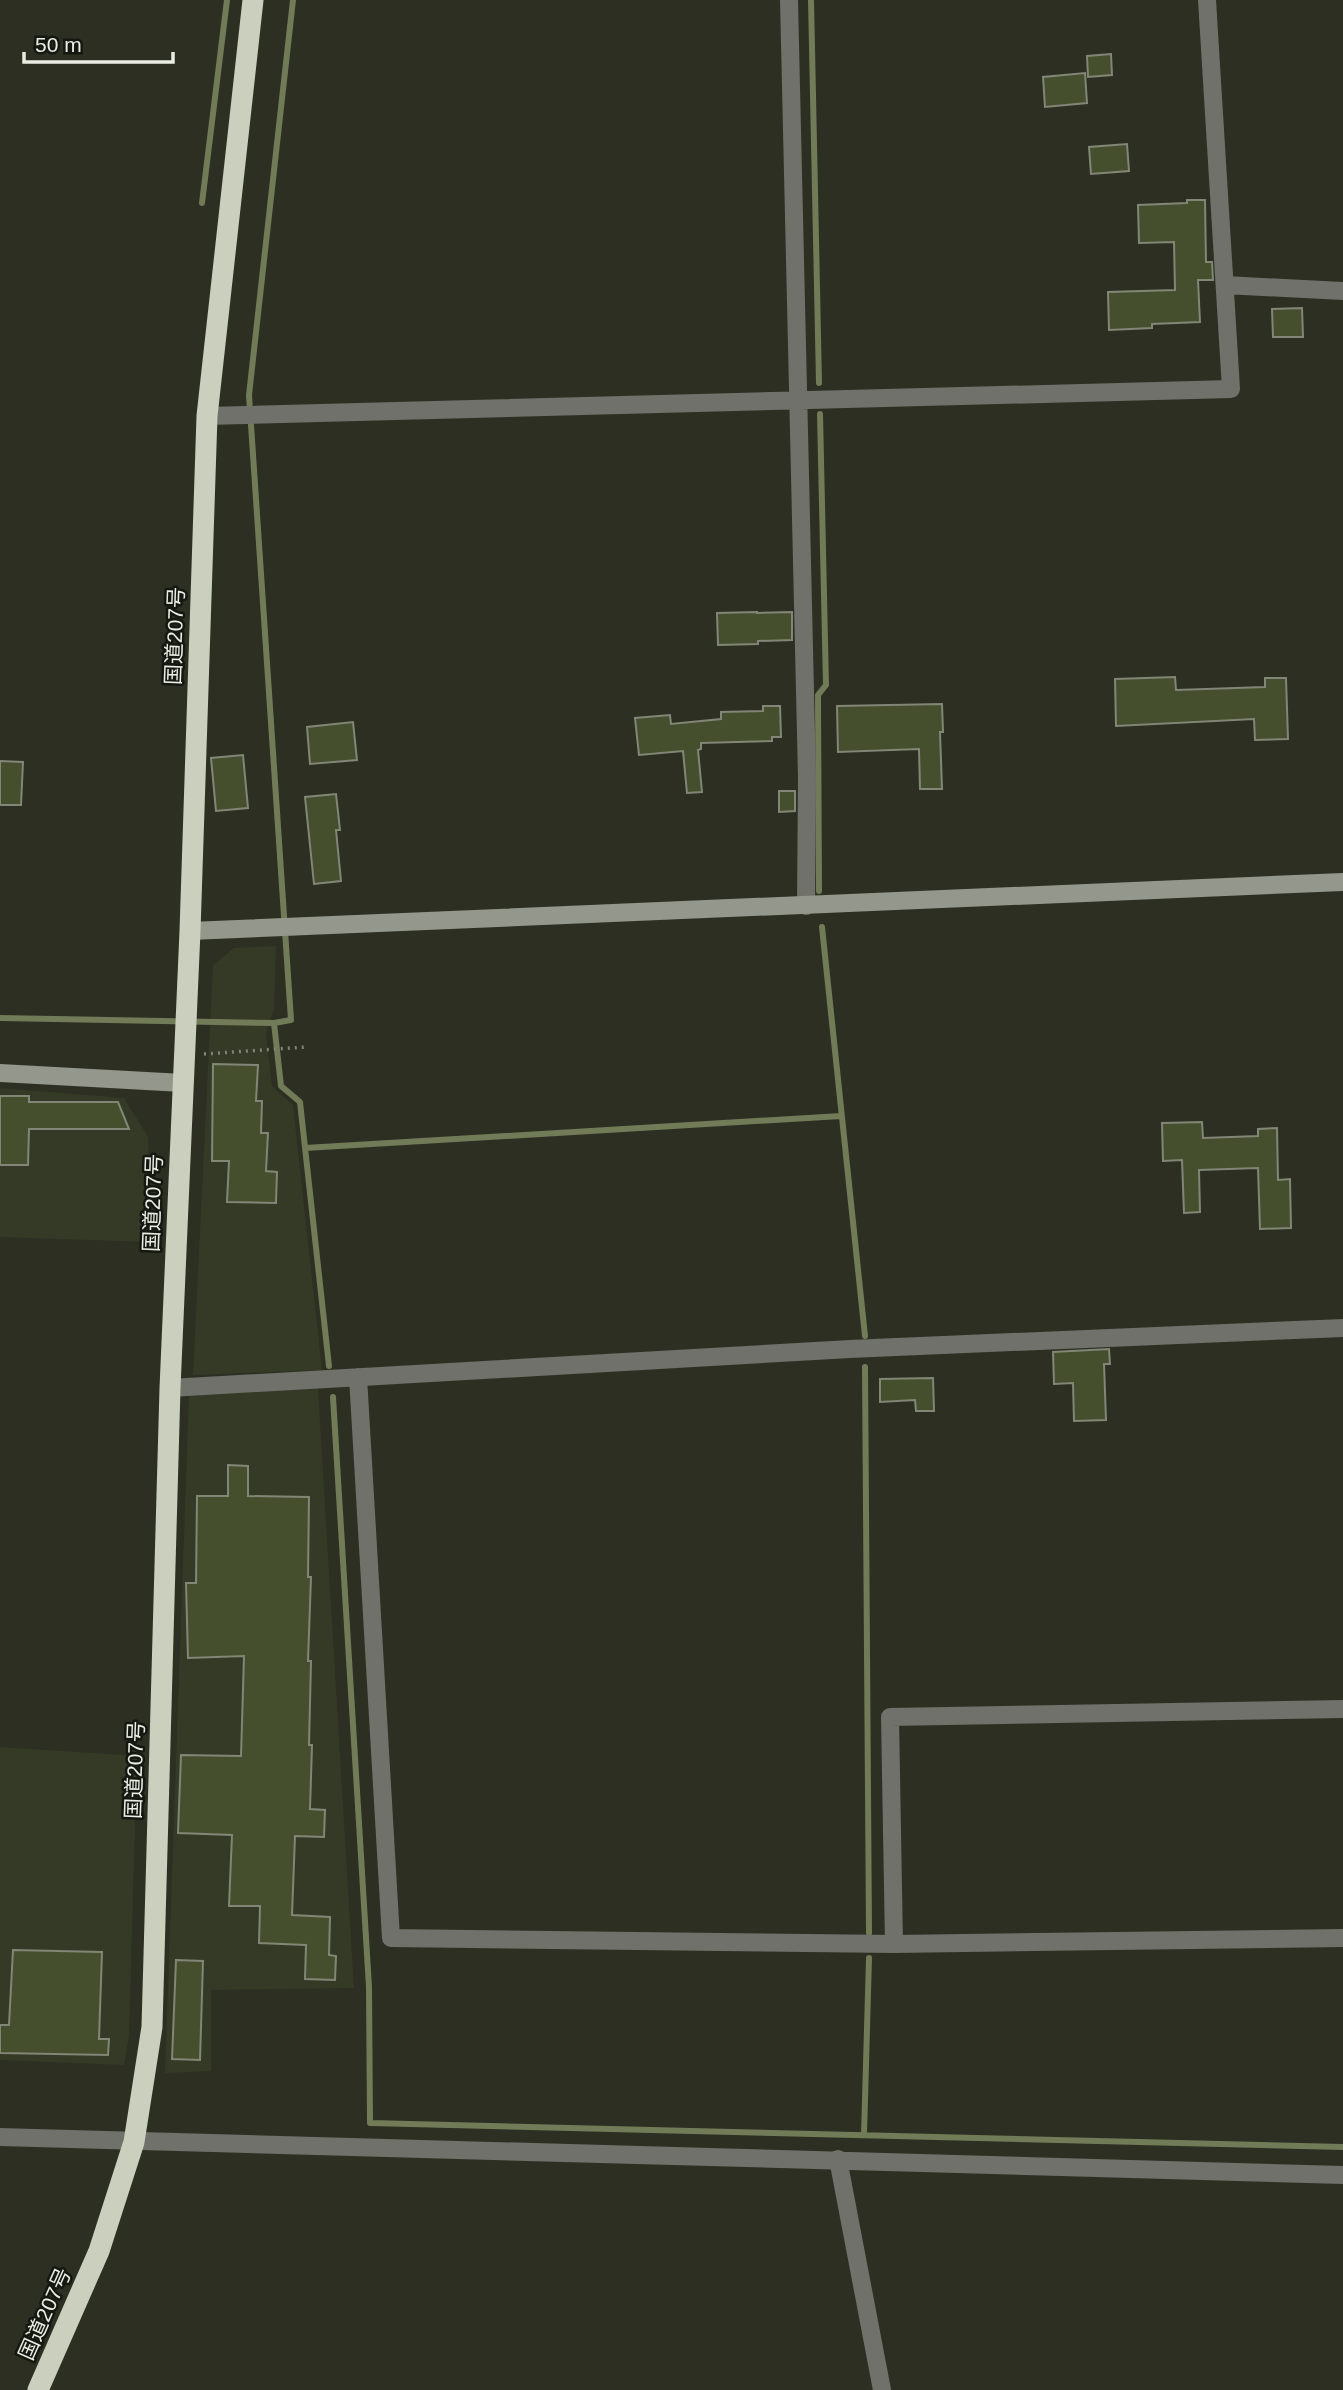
<svg xmlns="http://www.w3.org/2000/svg" width="1343" height="2390" viewBox="0 0 1343 2390" font-family="Arial,'Noto Sans JP',sans-serif">
  <rect width="100%" height="100%" fill="#2c2f22"/>
  <path fill="#343a26" d="M276,946L274,1009L266,1034L272,1086L293,1105L322,1370L193,1375L213,965L234,948Z
    M0,1088L124,1098L148,1137L151,1242L0,1237Z
    M318,1389L354,1988L211,1990V2071L165,2073L189,1394Z
    M0,1747L137,1756L129,2036L124,2065L0,2060Z"/>
  <g fill="none" stroke-linecap="round" stroke-linejoin="round">
    <path stroke="#717b57" stroke-width="6" d="M811,0L819,383
      M202,203L227,0
      M819,891L818,695L826,685L820,414
      M822,927L865,1336
      M0,1018L274,1023L291,1020L249,395L293,0
      M274,1023L281,1086L300,1102L329,1366
      M305,1148L841,1116
      M865,1367L869,1933
      M333,1397L369,1987L370,2123L1343,2147
      M864,2135L869,1958"/>
  </g>
  <path fill="#464f2d" stroke="#818676" stroke-width="2" d="M1111,54L1112,75L1088,77L1087,56Z
    M1085,73L1087,103L1045,107L1043,77Z
    M1127,144L1129,171L1091,174L1089,147Z
    M1187,200H1205L1206,262H1212L1213,280H1198L1200,322L1152,324V328L1109,330L1108,292L1175,290L1174,242L1139,243L1138,205L1187,203Z
    M1302,308L1303,337H1273L1272,309Z
    M757,612V613L792,612V640L758,641V644L718,645L717,613Z
    M1175,677L1176,690L1265,687V678H1286L1288,739L1255,740L1254,719L1116,726L1115,679Z
    M942,704L943,732H940L942,789H920L919,749L838,752L837,706Z
    M763,706H780L781,737H772V741L701,743V749L698,750L702,792L687,793L683,751L639,755L635,718L670,715L671,724L721,719V712L763,711Z
    M353,722L357,760L310,764L307,727Z
    M243,755L248,808L216,811L211,758Z
    M0,761L23,762L21,805H0Z
    M779,791H795V811L779,812Z
    M336,794L340,830H336L341,881L314,884L305,797Z
    M213,1064L258,1065L256,1101H262L261,1133H268L266,1171L277,1172L276,1203L227,1202L229,1161H212Z
    M0,1096H29V1102H118L129,1129H29L28,1165H0Z
    M1202,1122L1203,1138L1258,1136V1129L1277,1128L1278,1180L1290,1179L1291,1228L1260,1229L1258,1168L1199,1170L1200,1212L1184,1213L1182,1160L1163,1161L1162,1123Z
    M1109,1349L1110,1364H1104L1106,1420L1074,1421L1073,1383L1054,1384L1053,1352Z
    M933,1378L934,1411H916L915,1400L880,1402V1379Z
    M228,1465L248,1466V1496L309,1497L308,1577H311L308,1661H311L309,1745H312L310,1809L325,1810L324,1837L295,1836L292,1915L330,1917L329,1955L336,1956L335,1980L305,1979L306,1945L259,1943L260,1906H229L232,1835L178,1833L181,1755L241,1756L244,1656L188,1658L186,1583H196L197,1496H228Z
    M13,1950L102,1952L99,2039H109L108,2055L0,2053V2025H9Z
    M176,1960L203,1961L200,2060L172,2059Z"/>
  <g fill="none" stroke-linecap="round" stroke-linejoin="round">
    <path stroke="#808378" stroke-width="3.5" stroke-dasharray="2 5" stroke-linecap="butt" d="M204,1054L306,1047"/>
    <path stroke="#6f716a" stroke-width="18" d="M789,0L807,778L806,906
      M1225,285L1343,291
      M207,416L1231,389L1207,0
      M358,1377L391,1938L894,1944L1343,1938
      M170,1388L850,1349L1343,1328
      M894,1944L890,1717L1343,1709
      M0,2137L1343,2175
      M838,2159L882,2390"/>
    <path stroke="#94978c" stroke-width="18" d="M190,931L1343,882
      M0,1073L183,1083"/>
    <path stroke="#cacfbe" stroke-width="21" d="M38,2390L99,2251L134,2142L152,2027L170,1388L190,931L207,416L253,0"/>
  </g>
  <g text-anchor="middle" stroke-width="5" stroke-linejoin="round" paint-order="stroke">
    <g font-size="21" fill="#eaede4" stroke="#151711">
      <text transform="translate(175 636) rotate(-88)" y="7">国道207号</text>
      <text transform="translate(153 1203) rotate(-88)" y="7">国道207号</text>
      <text transform="translate(135 1770) rotate(-88)" y="7">国道207号</text>
      <text transform="translate(45 2314) rotate(-66)" y="7">国道207号</text>
    </g>
  </g>
  <path d="M24 52v10h149v-10" fill="none" stroke="#eaede4" stroke-width="3.5"/>
  <text x="35" y="52" font-size="21" fill="#eaede4" stroke="#151711" stroke-width="5" paint-order="stroke">50 m</text>
</svg>
